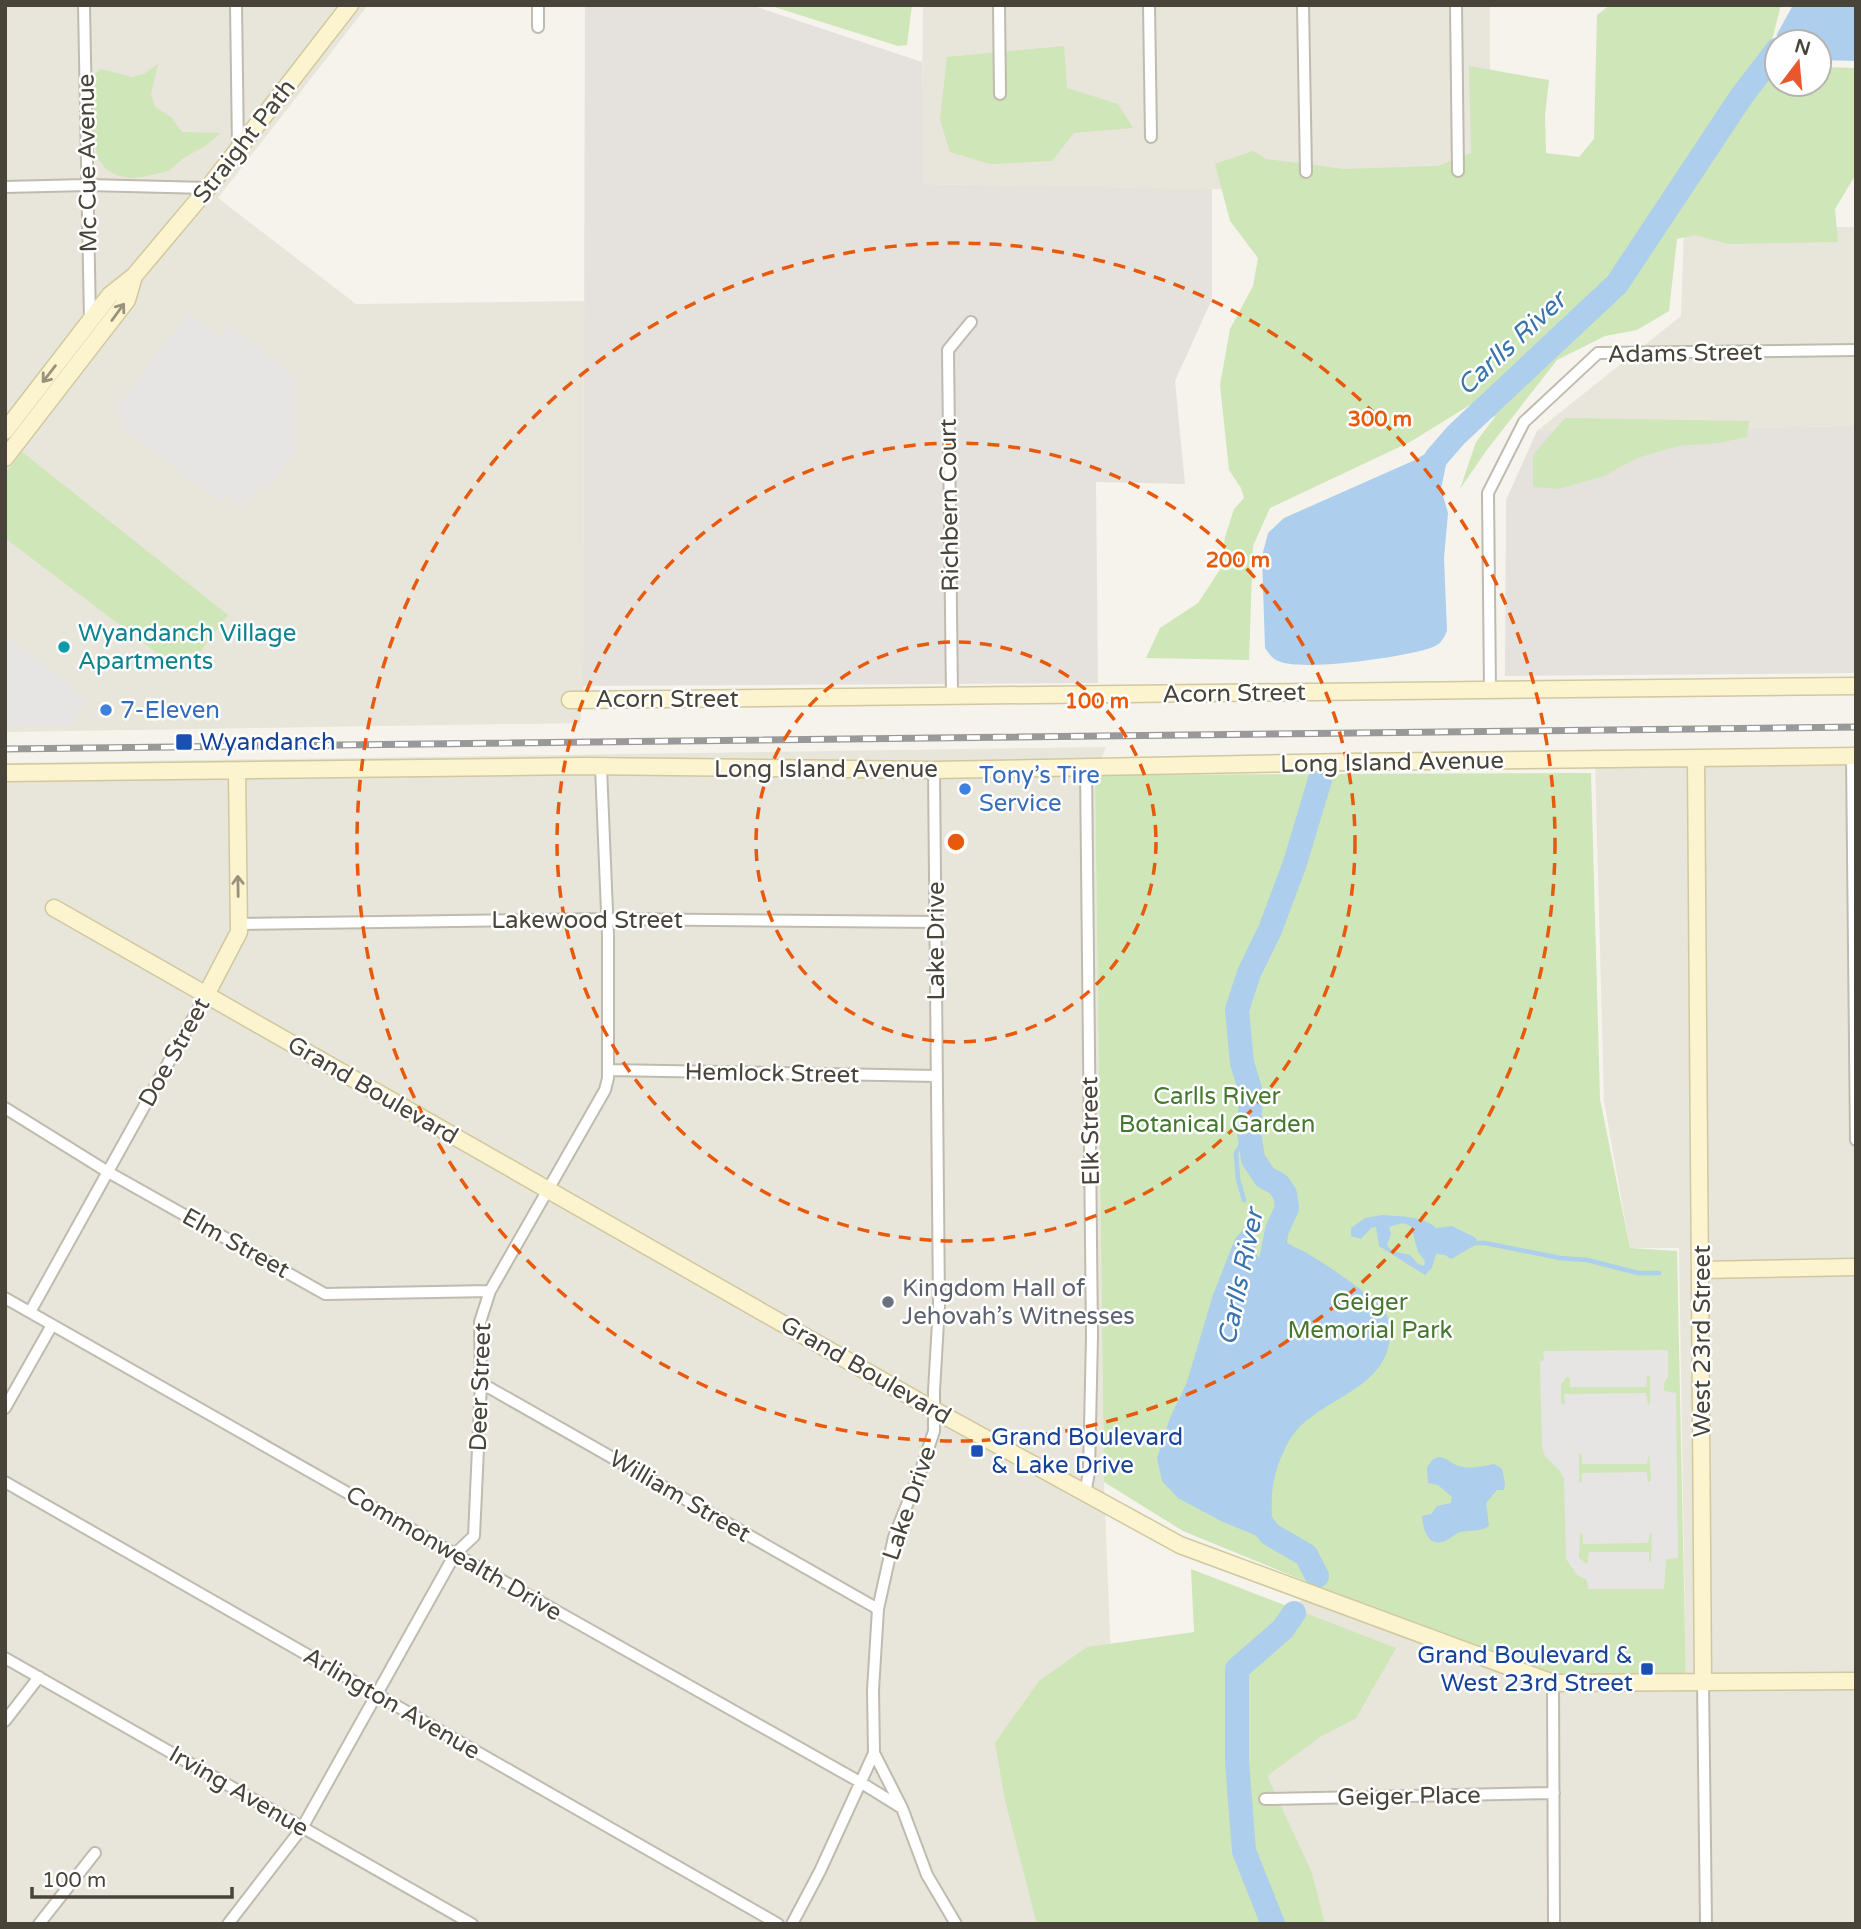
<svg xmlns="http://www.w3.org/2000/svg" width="1861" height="1929" viewBox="0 0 1861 1929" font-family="'Varela Round',sans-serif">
  <rect width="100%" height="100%" fill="#f5f3ec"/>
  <path fill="#e8e5da" d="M5,5H368L218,198L356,304L584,301L583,686L580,723L5,732Z
    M923,5H1490V194L921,184Z
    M1684,227H1856V426L1537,431L1681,316Z
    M1106,747L1095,775L1104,1482L1112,1689L1067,1924H5V763Z
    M1856,756V1924H1230L1160,1679L1311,1595L1686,1682L1679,1248H1630L1604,1101L1595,759Z"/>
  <path fill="#e5e2dd" d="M585,5H751L922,62V184L1212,189V299L1175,381L1185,484L1096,482L1098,683L583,686Z
    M1856,426V673L1505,676L1506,500L1537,431Z"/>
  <path fill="#cee6b8" d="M768,5H912L907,45L898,46Z
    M1610,5H1781L1769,51L1761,60L1777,66V84H1819V67L1856,68V174L1835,209L1838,242L1728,244L1695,235L1677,239L1669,311L1637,330L1605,336L1557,360L1486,451L1460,489L1476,442L1495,417L1470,405L1410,442L1270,508L1253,546L1249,660L1146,658L1160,628L1198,603L1221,568L1225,537L1234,509L1244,498L1241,488L1229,470L1220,385L1230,329L1253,286L1258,258L1230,221L1215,164L1253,151L1266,159L1344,169L1438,166L1471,153L1469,66L1549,80L1545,115L1546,153L1579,157L1594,139L1597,15Z
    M1064,46L1067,88L1118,104L1133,128L1074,133L1052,161L990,164L950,152L940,120L947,57Z
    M158,64L151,94L155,107L172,118L182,132L221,133L208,144L182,159L169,171L142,177L130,178L116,175L106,169L97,157L90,102L93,75L101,69L132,77L144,74Z
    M1565,418L1749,421L1747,437L1718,443L1678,446L1637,458L1604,476L1559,489L1533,487V455Z
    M22,452L228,615L200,652L161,656L5,538V474Z
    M1591,773L1600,1099L1630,1248L1677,1251L1686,1683H1553L1183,1531L1104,1482L1095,775Z
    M1191,1569L1396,1648L1356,1718L1320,1737L1267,1776L1312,1873L1325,1924H1037L1005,1800L995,1743L1039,1681L1087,1647L1194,1632Z"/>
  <path fill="#e7e5e3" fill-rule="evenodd" d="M188,313L219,337L228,325L295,376V453L268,489L261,484L243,508L226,496L220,502L118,425L123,417L114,411Z
    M5,635L88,700L76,715V726H5Z
    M1668,1350V1377L1664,1383V1391L1676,1393L1678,1558L1666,1559L1664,1589H1588L1587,1580L1577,1575L1566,1559L1564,1479L1560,1471L1545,1456L1542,1447L1540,1362L1544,1360L1543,1351ZM1647,1375L1650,1376V1403L1648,1405L1646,1393L1564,1394L1565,1403L1563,1405L1561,1403V1385L1566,1377L1570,1378V1387H1646ZM1579,1453L1582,1455V1464H1647L1649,1453L1651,1481L1648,1482L1647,1472L1582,1473V1482L1579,1483ZM1650,1532L1652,1534L1651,1562L1649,1561V1552H1589L1587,1564L1579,1558L1580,1533L1583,1535V1544L1648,1543Z"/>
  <path fill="#adceec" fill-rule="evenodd" d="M1793,5H1856V61L1819,60V42H1777L1776,51L1777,34Z
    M1456,435L1446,465L1441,489L1448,513L1444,558L1447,631C1444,638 1441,644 1433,647C1408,657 1306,671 1281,662C1273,660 1270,655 1265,648L1262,556L1268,533L1284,518L1415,460Z
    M1382,1215C1400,1217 1422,1215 1436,1228L1452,1226L1476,1238L1477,1244L1451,1259L1445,1255L1436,1254L1432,1268L1425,1275L1379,1246L1376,1227L1371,1228L1361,1239L1351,1236V1228L1365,1218ZM1403,1223L1411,1226L1418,1252L1425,1261L1424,1266L1418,1264L1410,1255L1392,1251L1387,1245L1391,1234L1389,1227Z
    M1250,1221L1254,1222L1256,1254L1261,1260L1270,1259L1271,1232L1277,1230C1289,1249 1293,1244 1310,1255C1331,1268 1366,1291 1383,1309C1389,1316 1392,1330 1390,1339C1382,1395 1315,1397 1289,1441C1280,1456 1272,1480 1272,1497C1271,1509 1273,1522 1270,1534L1262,1538L1221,1521L1178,1498L1162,1481L1157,1458L1170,1418L1187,1382L1213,1295L1235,1239Z
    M1438,1457C1447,1457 1451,1464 1459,1466C1470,1470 1483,1466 1494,1464L1502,1469L1505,1483L1504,1490H1497L1486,1503L1489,1526C1480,1532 1470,1530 1460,1532C1454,1534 1451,1539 1445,1541C1427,1548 1423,1528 1422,1516L1431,1514L1437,1506L1451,1503L1452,1497L1438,1485L1428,1483L1427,1468L1432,1460Z"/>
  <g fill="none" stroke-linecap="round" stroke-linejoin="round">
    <path stroke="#adceec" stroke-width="4.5" d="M1244,1200L1238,1179L1236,1153L1249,1132
      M1474,1243H1485L1560,1258L1587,1260L1638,1273H1659"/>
    <path stroke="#adceec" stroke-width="24" d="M1436,458L1456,435L1617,284L1741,97L1777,50
      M1271,1261L1277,1230L1287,1208L1285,1194L1278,1184L1265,1177L1253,1159L1249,1132L1251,1092L1242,1063L1237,1010L1249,973L1270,930L1295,863L1322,773
      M1250,1508L1270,1534L1306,1555L1317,1576
      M1273,1924L1244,1851L1237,1762V1669L1283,1629L1294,1613"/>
    <defs>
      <path id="street" d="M84,5L90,320
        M236,5L238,149
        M538,5V27
        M999,5L1000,94
        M1149,5L1151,137
        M1303,5L1306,172
        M1456,5L1458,171
        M5,187L87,185L208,188
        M1490,690L1488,493L1524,422L1598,353L1856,350
        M952,697L948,350L971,322
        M1852,756L1856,1140
        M239,924L607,919L936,922
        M608,1070L936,1076
        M5,1108L108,1172L325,1294L490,1291
        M5,1298L455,1554L860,1782L902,1808
        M30,1312L206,995
        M481,1383L878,1609
        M5,1408L52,1325
        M5,1482L778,1924
        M1085,1494L1089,1472L1092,1336L1086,768
        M5,1658L472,1924
        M1703,1682L1706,1924
        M1553,1683L1554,1924
        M5,1721L39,1677
        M874,1753L902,1808L927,1875L956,1924
        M1265,1799L1554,1793
        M39,1924L95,1853
        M228,1924L302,1828L455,1554L474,1536L481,1383L480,1322L490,1291L605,1090L608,1078V936L601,767
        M792,1924L820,1871L874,1753L873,1690L878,1609L894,1537L921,1470L934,1431V1391L939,1305L934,770"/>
      <path id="secondary" d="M5,431L110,295L134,276L208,188L350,5
        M5,458L127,300L134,276
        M570,700L1856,686
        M1696,758L1703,1682
        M5,773L584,766L934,770L1349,762L1856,756
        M54,908L934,1410L1180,1545L1553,1683L1856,1681
        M206,995L239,932L237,771
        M1701,1270L1856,1267"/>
    </defs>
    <use href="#street" stroke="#c0bbaf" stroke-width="14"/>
    <use href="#secondary" stroke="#d1c89f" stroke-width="19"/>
    <use href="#street" stroke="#fff" stroke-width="10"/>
    <use href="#secondary" stroke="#fbf4cf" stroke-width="16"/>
    <defs>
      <path id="rail" d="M5,749L1856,727"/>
    </defs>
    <use href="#rail" stroke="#999" stroke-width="7"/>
    <use href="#rail" stroke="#fff" stroke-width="4.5" stroke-dasharray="13" stroke-linecap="butt"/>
  </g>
  <defs><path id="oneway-shaft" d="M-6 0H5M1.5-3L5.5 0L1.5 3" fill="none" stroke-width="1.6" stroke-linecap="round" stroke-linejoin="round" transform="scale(1.75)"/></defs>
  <g stroke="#99937d">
    <use href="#oneway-shaft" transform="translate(118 312) rotate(-54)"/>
    <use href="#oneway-shaft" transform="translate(49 374) rotate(128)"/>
    <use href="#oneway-shaft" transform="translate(238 886) rotate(-91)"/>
  </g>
  <g fill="none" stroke="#e8590c" stroke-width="3.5" stroke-dasharray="12 9">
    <circle cx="956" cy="842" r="200"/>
    <circle cx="956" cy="842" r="399"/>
    <circle cx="956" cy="842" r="599"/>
  </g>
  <circle fill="#0f9aa8" stroke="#fff" stroke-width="2.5" cx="64" cy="647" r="7"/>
  <g fill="#3f7fe0" stroke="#fff" stroke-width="2.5">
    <circle cx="106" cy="710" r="7"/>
    <circle cx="965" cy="789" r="7"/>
  </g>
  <g fill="#1a4fb4" stroke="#fff" stroke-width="2.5">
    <rect x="175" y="733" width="18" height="18" rx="3.5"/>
    <rect x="970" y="1444" width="14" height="14" rx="3.5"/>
    <rect x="1640" y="1662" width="14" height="14" rx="3.5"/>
  </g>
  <circle fill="#6b7280" stroke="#fff" stroke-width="2.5" cx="888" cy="1302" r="7"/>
  <g text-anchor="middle" stroke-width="5" stroke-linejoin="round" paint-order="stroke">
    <g font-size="24" fill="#49443a" stroke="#fff">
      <text transform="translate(244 141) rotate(-52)" y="8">Straight Path</text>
      <text transform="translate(87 163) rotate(-91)" y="8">Mc Cue Avenue</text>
      <text transform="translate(1685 353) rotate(-1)" y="8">Adams Street</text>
      <text transform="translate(949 505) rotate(-91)" y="8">Richbern Court</text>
      <text transform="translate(1234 693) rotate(-1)" y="8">Acorn Street</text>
      <text x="667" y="707">Acorn Street</text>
      <text transform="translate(1392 762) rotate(-1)" y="8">Long Island Avenue</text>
      <text x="826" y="777">Long Island Avenue</text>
      <text x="587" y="928">Lakewood Street</text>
      <text transform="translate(936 941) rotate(-90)" y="8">Lake Drive</text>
      <text transform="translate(174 1052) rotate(-61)" y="8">Doe Street</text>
      <text transform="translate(772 1073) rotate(1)" y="8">Hemlock Street</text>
      <text transform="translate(373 1090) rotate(30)" y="8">Grand Boulevard</text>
      <text transform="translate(1090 1131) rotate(-91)" y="8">Elk Street</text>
      <text transform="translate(236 1243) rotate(29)" y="8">Elm Street</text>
      <text transform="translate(1702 1341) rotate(-90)" y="8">West 23rd Street</text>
      <text transform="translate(866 1370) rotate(30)" y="8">Grand Boulevard</text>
      <text transform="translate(480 1387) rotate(-88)" y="8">Deer Street</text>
      <text transform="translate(680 1496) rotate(30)" y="8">William Street</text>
      <text transform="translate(909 1503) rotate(-71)" y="8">Lake Drive</text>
      <text transform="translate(454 1553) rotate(30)" y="8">Commonwealth Drive</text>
      <text transform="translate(392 1703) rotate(30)" y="8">Arlington Avenue</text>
      <text transform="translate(239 1791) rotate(30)" y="8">Irving Avenue</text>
      <text transform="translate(1409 1796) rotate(-1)" y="8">Geiger Place</text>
    </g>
    <g font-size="24" fill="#0d838f" stroke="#fff" text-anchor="start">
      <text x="78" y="641">Wyandanch Village<tspan x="78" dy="28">Apartments</tspan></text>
    </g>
    <g font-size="24" fill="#366cbe" stroke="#fff" text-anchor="start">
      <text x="120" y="718">7-Eleven</text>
      <text x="979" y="783">Tony’s Tire<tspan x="979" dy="28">Service</tspan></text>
    </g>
    <g font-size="24" fill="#164399" stroke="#fff" text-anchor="start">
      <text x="200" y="750">Wyandanch</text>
      <text x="991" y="1445">Grand Boulevard<tspan x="991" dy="28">&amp; Lake Drive</tspan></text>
      <text x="1633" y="1663" text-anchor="end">Grand Boulevard &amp;<tspan x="1633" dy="28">West 23rd Street</tspan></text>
    </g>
    <g font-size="24" fill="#467730" stroke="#fff">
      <text x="1217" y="1104">Carlls River<tspan x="1217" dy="28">Botanical Garden</tspan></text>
      <text x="1370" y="1310">Geiger<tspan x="1370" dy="28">Memorial Park</tspan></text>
    </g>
    <g font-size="24" fill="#5b616d" stroke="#fff" text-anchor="start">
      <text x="902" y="1296">Kingdom Hall of<tspan x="902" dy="28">Jehovah’s Witnesses</tspan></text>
    </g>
    <g font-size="26" font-style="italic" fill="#3974ae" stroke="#fff">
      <text transform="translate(1511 343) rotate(-43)" y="9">Carlls River</text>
      <text transform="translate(1240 1277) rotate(-78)" y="9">Carlls River</text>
    </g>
  </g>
  <circle cx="956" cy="842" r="10" fill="#e8590c" stroke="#fff" stroke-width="3.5"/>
  <g font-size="21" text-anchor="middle" font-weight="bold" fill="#e8590c" stroke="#fff" stroke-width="5" stroke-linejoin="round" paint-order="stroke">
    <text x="1380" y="426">300 m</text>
    <text x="1238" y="567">200 m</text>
    <text x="1097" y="708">100 m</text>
  </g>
  <rect width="1861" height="1929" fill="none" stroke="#49443a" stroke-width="14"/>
  <g transform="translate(1798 63) rotate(16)"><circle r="33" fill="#ffffff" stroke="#b6b4b0" stroke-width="2"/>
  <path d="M0-5L12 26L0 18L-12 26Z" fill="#eb572c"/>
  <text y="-10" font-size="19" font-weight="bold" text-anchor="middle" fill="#49443a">N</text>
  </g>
  <path d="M32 1887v10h200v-10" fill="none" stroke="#49443a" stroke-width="3.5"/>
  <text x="42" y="1887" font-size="21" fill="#49443a" stroke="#ffffff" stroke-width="5" paint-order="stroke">100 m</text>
</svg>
